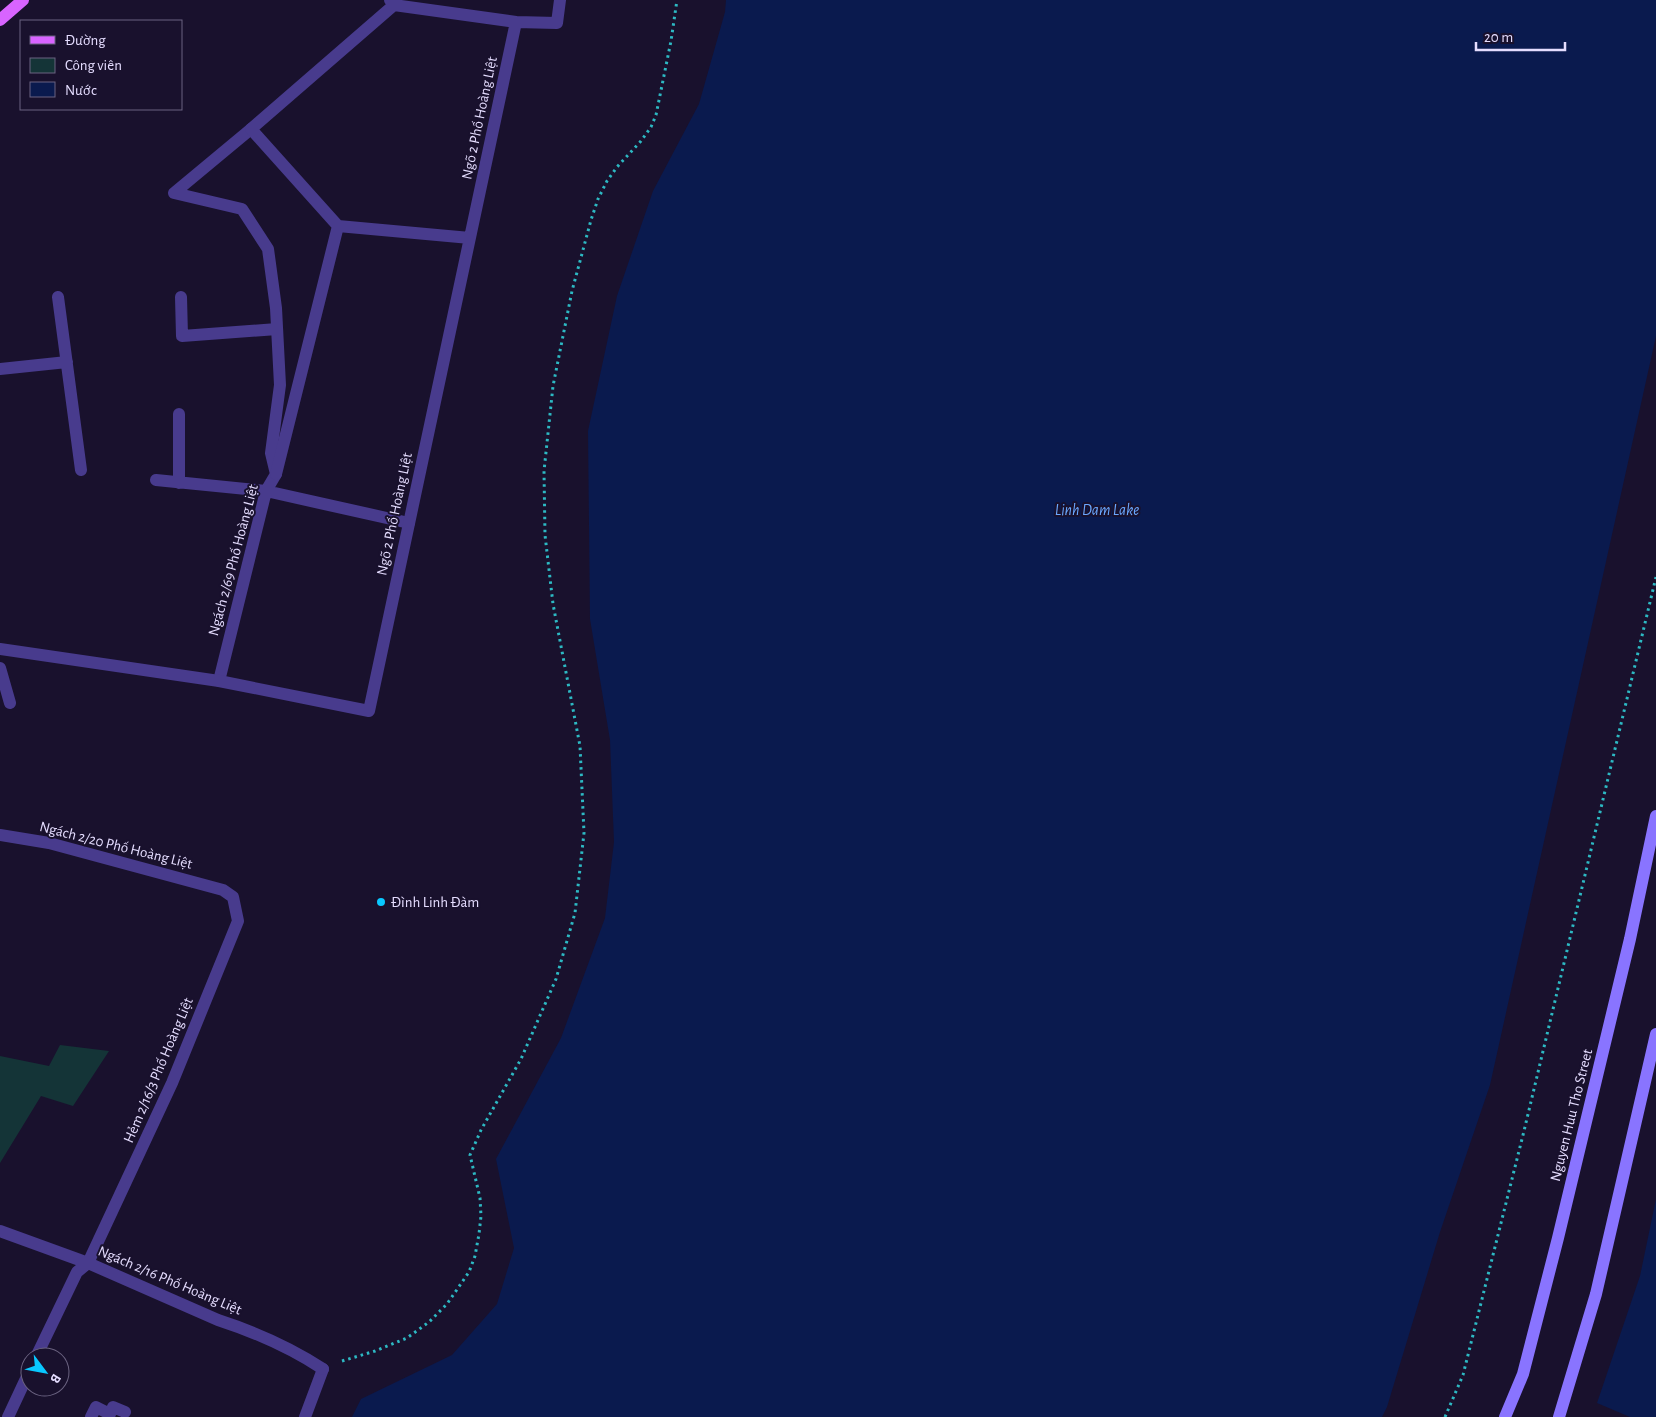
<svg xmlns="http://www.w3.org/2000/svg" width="1656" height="1417" viewBox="0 0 1656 1417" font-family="'Alegreya Sans',sans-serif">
  <rect width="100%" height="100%" fill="#19112d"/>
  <path fill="#143437" d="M60,1045L109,1051L73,1106L41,1096L0,1163V1056L49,1066Z"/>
  <path fill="#0a1a4e" d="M726,0H1656V336L1490,1085L1440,1232L1387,1407L1382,1417H352L361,1399L452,1355L497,1304L514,1248L496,1159L561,1038L605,918L614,842L610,740L590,619L588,431L617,296L653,191L699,104L725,12Z
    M1656,1199V1417H1630L1597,1403L1640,1276Z"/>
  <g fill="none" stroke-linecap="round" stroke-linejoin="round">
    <path stroke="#2db9c3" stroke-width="3" stroke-dasharray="2.5 4" stroke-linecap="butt" d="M342,1361L375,1351L407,1338L429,1322L447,1304L469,1272L475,1256L479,1234L481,1216L480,1198L470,1155L481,1130L521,1059L556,979L575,913L584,833L580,746L553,604L545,535L544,471L553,386L572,291L591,220L598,199L607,181L617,167L641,141L651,127L656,115L671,41L677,0
      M1445,1417L1463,1375L1524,1131L1656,577"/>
    <path stroke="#483b8d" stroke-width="12" d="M174,193L242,209L268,249L276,308L280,385L271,453L276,474L266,491L219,681
      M174,193L251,129
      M58,297L81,470
      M181,297L182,336L277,329
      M0,369L67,362
      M179,414V483
      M156,480L266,491L409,523
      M0,668L10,703
      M91,1417L96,1407L110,1414L113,1407L125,1412
      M305,1417L323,1369"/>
    <path stroke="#483b8d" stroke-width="12" d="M390,0L394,5L516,22
      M338,226L470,238
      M276,474L338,226L251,129L394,5
      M0,649L219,681L369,711L516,22L557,23L560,0
      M0,835L49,843L223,890L233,897L238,921L172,1083L88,1263L77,1272L36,1357
      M0,1231L88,1263L218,1320C255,1332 291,1348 323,1369
      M8,1417L30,1370"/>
    <path stroke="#8974ff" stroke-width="12" d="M1505,1417L1523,1374L1558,1238L1630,939L1656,816
      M1559,1417L1596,1294L1656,1034"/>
    <path stroke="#d864ff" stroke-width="12" d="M0,20L23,0"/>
  </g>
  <circle fill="#09c8ff" stroke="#19112d" stroke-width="2" cx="381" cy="902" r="5"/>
  <g text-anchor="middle" stroke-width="4" stroke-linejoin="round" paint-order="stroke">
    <g font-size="15" fill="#e5ddff" stroke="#19112d">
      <text transform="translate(479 118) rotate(-78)" y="5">Ngõ 2 Phố Hoàng Liệt</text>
      <text transform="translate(394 514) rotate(-78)" y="5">Ngõ 2 Phố Hoàng Liệt</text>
      <text transform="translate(233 560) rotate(-75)" y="5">Ngách 2/69 Phố Hoàng Liệt</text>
      <text transform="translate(116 845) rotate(14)" y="5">Ngách 2/20 Phố Hoàng Liệt</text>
      <text transform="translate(158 1070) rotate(-67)" y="5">Hẻm 2/16/3 Phố Hoàng Liệt</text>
      <text transform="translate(1571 1115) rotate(-76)" y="5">Nguyen Huu Tho Street</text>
      <text transform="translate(170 1280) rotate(23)" y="5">Ngách 2/16 Phố Hoàng Liệt</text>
    </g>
    <g font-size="15" fill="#e5ddff" stroke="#19112d" text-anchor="start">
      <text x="391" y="907">Đình Linh Đàm</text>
    </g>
    <g font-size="16" font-style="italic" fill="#6ba8ff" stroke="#19112d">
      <text x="1097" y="515">Linh Dam Lake</text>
    </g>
  </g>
  <rect x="20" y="20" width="162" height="90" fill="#19112d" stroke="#6b6381"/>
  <rect x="30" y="36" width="25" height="8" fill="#d864ff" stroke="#6b6381"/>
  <text x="65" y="45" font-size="15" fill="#e5ddff">Đường</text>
  <rect x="30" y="58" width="25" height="15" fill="#143437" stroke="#6b6381"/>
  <text x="65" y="70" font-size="15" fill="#e5ddff">Công viên</text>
  <rect x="30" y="82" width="25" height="15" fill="#0a1a4e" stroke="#6b6381"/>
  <text x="65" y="95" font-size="15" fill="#e5ddff">Nước</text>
  <g transform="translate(45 1372) rotate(122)"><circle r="24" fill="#19112d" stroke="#6b6381"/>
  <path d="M0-4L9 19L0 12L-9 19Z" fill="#09c8ff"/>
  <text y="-8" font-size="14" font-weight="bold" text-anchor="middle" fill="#e5ddff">B</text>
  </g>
  <path d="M1476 42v8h89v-8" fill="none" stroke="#e5ddff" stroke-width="2.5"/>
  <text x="1484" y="42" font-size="15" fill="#e5ddff" stroke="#19112d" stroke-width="4" paint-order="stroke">20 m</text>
</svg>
